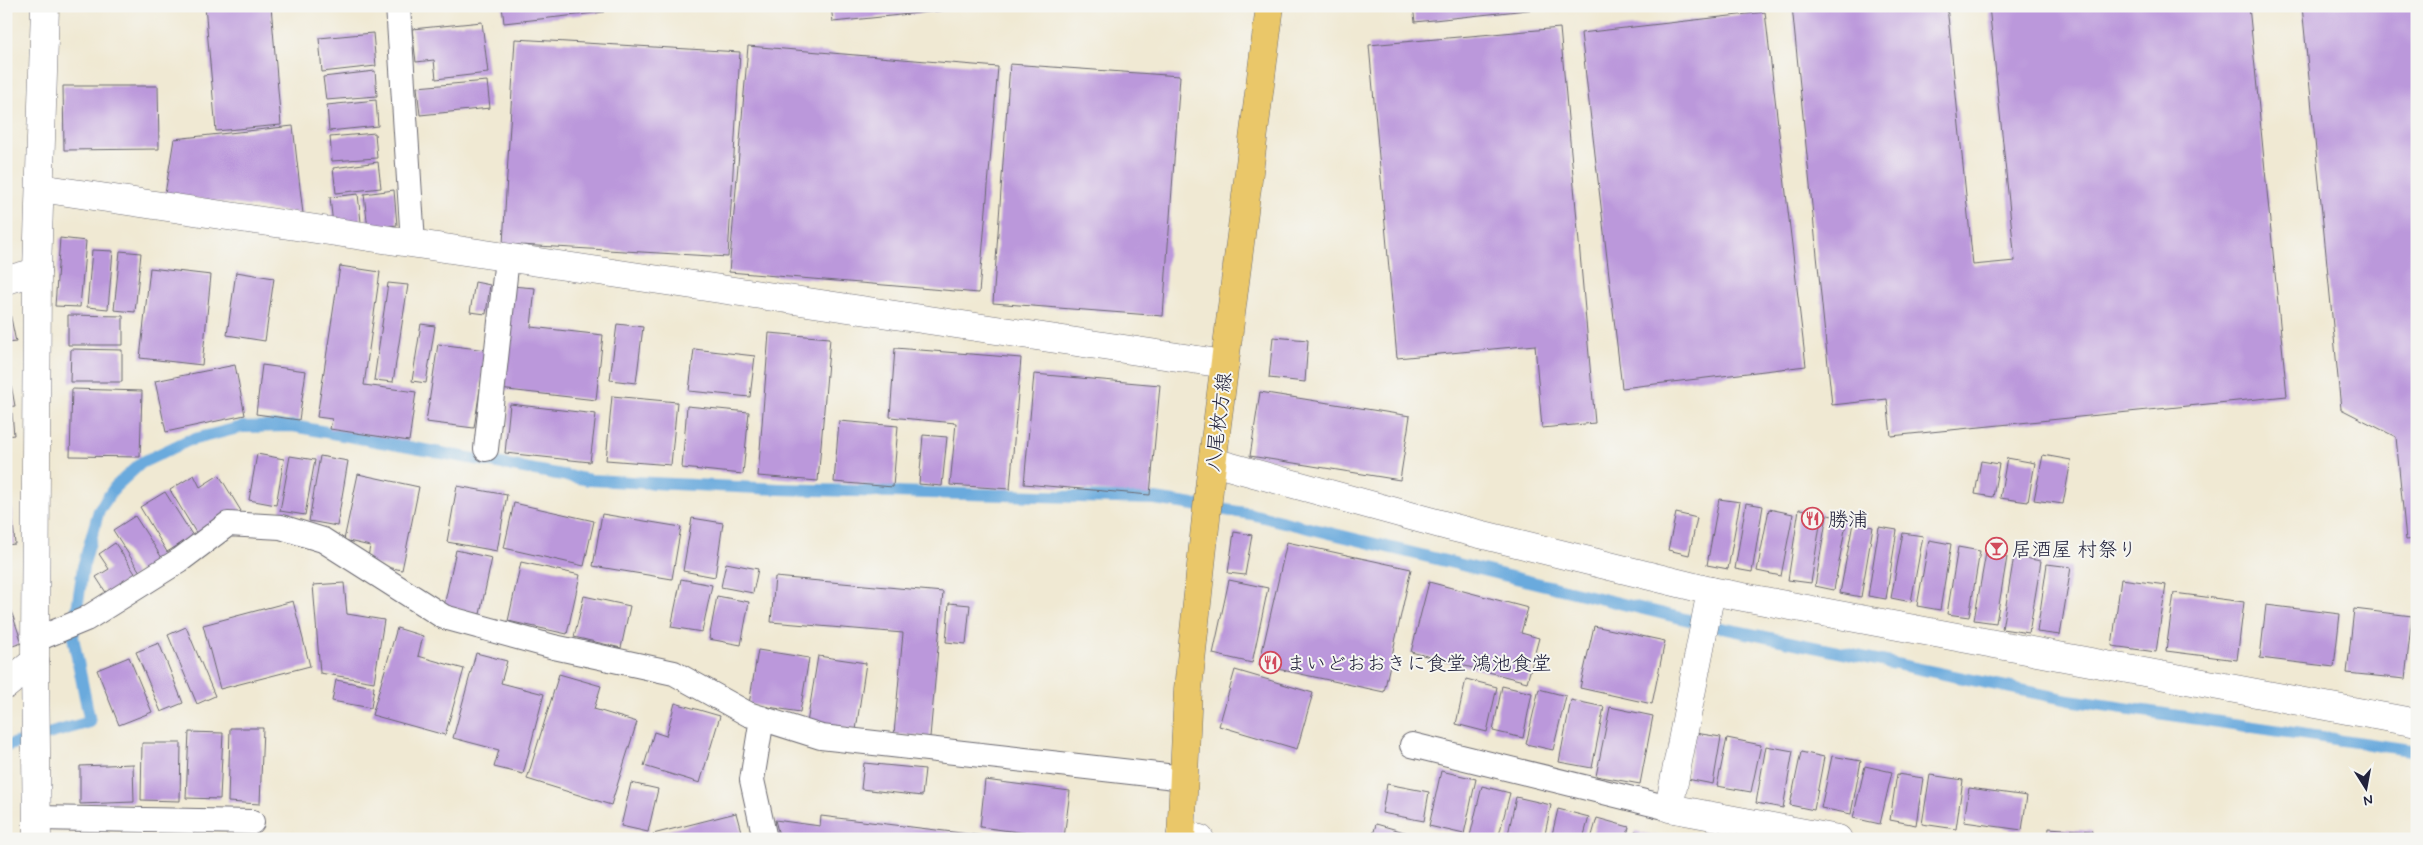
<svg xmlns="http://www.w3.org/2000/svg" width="2423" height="845" viewBox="0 0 2423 845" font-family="Mynerve,'Klee One',sans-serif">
  <rect width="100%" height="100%" fill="#f6f6f2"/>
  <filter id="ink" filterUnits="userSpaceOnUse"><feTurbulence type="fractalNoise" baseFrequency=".02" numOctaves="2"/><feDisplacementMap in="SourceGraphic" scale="10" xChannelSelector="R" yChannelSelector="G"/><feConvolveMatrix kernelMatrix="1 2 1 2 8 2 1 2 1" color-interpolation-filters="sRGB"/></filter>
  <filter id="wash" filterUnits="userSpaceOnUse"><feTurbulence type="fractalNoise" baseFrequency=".0096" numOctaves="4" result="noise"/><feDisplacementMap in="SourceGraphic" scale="20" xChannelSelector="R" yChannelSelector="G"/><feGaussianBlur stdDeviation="1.12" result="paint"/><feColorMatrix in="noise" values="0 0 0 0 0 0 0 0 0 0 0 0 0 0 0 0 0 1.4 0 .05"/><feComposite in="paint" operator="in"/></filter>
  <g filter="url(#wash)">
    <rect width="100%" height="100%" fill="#f0e9d3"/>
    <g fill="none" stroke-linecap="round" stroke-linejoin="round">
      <path stroke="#6aaadd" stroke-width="12" d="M6,746L90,722L73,637L83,567L99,510L115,487L141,463L187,441L242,427L293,426L590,480L779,489L1155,499L1251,514L1722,628L2069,700L2417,751"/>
    </g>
    <g id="blocks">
      <path fill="#bb98db" d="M205,6H271L281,125L216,131Z
        M502,6H604V12L504,23Z
        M831,6H967V8L833,22Z
        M1413,6H1546V8L1415,22Z
        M1792,6H1947L1973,265L2015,261L1989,6H2249L2287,396L1891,436L1887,399L1832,405Z
        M2302,6H2417V539L2406,540L2396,437L2341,409Z
        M1765,12L1806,366L1622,388L1581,33Z
        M482,22L488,73L436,79L434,60L416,62L412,29Z
        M1560,28L1595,423L1542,428L1535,345L1397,358L1369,45Z
        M373,33L376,66L322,72L319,38Z
        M515,39L740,52L728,257L503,244Z
        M748,46L998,67L979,293L729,272Z
        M1010,64L1180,76L1163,316L993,303Z
        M375,71L377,96L326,100L323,77Z
        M487,81L490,108L420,115L417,87Z
        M6,86H9L10,138H6Z
        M63,86H158L159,149L64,150Z
        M376,100L378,126L329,131L327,105Z
        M293,126L303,214L165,194L174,139Z
        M375,133L377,158L332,161L330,137Z
        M378,162L381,188L336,193L333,168Z
        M394,190L397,225L368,229L364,194Z
        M358,194L361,222L333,225L330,197Z
        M60,238L86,241L80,307L55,306Z
        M92,250L113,251L108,309L87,307Z
        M120,251L141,253L135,312L114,310Z
        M340,266L380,272L364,385L416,392L409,441L330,429L332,419L317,417Z
        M150,268L211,275L202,365L140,358Z
        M236,272L274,278L265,341L227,335Z
        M475,282L490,285L486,314L470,312Z
        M388,283L408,285L393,382L374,380Z
        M511,286L535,288L531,327L603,335L596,400L499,389Z
        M6,294L16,342L6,343Z
        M68,315L123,316V345H68Z
        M421,324L435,326L426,383L412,381Z
        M617,324L643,327L636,383L610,380Z
        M769,333L830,338L818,481L758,476Z
        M1273,337L1308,340L1305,382L1269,378Z
        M438,344L486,350L474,428L426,422Z
        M895,348L1021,358L1010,489L950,485L956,423L890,417Z
        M71,349L122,350V382H70Z
        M694,349L755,356L750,397L689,391Z
        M6,358L15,406L6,407Z
        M235,365L245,415L166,432L155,381Z
        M262,365L306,371L299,420L256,414Z
        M1034,374L1160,385L1150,495L1024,484Z
        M72,389L142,391L140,457L70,456Z
        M1260,392L1410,416L1400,480L1250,456Z
        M612,396L677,402L671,465L606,460Z
        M510,404L596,414L590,462L505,453Z
        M687,406L749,412L743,474L682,468Z
        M12,413L14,435L6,436V414Z
        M839,421L898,426L893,487L834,482Z
        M923,435L947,437L942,486L919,484Z
        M257,454L284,459L276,505L249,500Z
        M2043,455L2071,460L2063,504L2034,500Z
        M290,456L315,460L305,515L280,511Z
        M320,456L348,461L337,526L309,521Z
        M6,458L15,544L6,545Z
        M2007,458L2035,463L2028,502L2000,498Z
        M1981,461L1999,464L1993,497L1975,494Z
        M358,474L419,487L402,570L367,563L370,546L344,540Z
        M194,475L200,487L219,475L241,511L198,536L170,490Z
        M457,486L507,495L497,551L447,542Z
        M165,492L193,536L167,552L140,507Z
        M1719,499L1740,502L1728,569L1707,565Z
        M514,503L594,521L584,566L504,548Z
        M1746,503L1763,506L1752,572L1735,569Z
        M1769,509L1793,514L1781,576L1757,571Z
        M1799,509L1822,512L1811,583L1788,580Z
        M1676,513L1697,518L1689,555L1668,550Z
        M602,514L681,527L672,579L593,566Z
        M1827,515L1847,518L1834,590L1815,586Z
        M135,516L162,558L140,572L113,530Z
        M692,518L723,523L715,577L683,571Z
        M1853,523L1873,527L1861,597L1840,593Z
        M1879,527L1897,530L1886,599L1868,596Z
        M1234,532L1252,535L1245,575L1228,573Z
        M1903,533L1923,536L1911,602L1891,598Z
        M1929,540L1951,544L1940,610L1917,606Z
        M1287,542L1411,569L1384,692L1259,665Z
        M115,543L136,575L107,594L96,577L109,569L99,554Z
        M1958,547L1980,551L1969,617L1947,614Z
        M456,550L492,558L480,614L444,606Z
        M1986,553L2007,557L1996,623L1974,620Z
        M2014,556L2041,561L2029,633L2002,629Z
        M521,562L580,575L567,634L508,621Z
        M726,563L758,569L753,593L721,587Z
        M2047,564L2071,567L2060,635L2037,632Z
        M775,577L943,592L930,737L894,734L903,633L771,622Z
        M681,579L712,585L702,632L671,627Z
        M2121,579L2166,585L2156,652L2112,646Z
        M1229,580L1268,588L1252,663L1213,654Z
        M1429,582L1528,608L1521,633L1539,638L1527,682L1411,652Z
        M344,583L347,614L384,620L374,682L320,673L313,585Z
        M2174,593L2244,602L2237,660L2166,651Z
        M6,596L22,643L6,648Z
        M584,596L630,606L621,648L574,637Z
        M717,596L749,602L741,645L709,639Z
        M293,601L310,666L220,689L203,625Z
        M949,603L970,605L966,644L946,642Z
        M2266,605L2340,614L2334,667L2260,658Z
        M2354,609L2412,616L2405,679L2347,673Z
        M1594,626L1665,641L1652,704L1580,688Z
        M186,627L215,696L197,704L168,635Z
        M397,628L423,636L418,656L464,669L445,735L372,715Z
        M159,643L183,703L161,712L136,652Z
        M758,650L809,658L800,712L749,704Z
        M476,653L507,661L501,683L544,694L523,774L494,767L499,750L453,738Z
        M818,656L866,663L856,730L807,723Z
        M129,657L152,712L119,725L97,670Z
        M1235,670L1313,693L1297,749L1219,726Z
        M559,674L601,686L594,709L637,722L611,805L527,779Z
        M1466,679L1497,687L1487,732L1456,724Z
        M336,680L374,687L371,708L332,701Z
        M1502,686L1532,693L1523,738L1493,731Z
        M1539,689L1566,696L1553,750L1526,744Z
        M1571,700L1604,707L1592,768L1559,762Z
        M675,703L720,716L700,783L644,766L654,732L666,736Z
        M1610,707L1653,716L1640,784L1596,776Z
        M230,728H263L260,804L228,802Z
        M189,732L223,733L220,799L186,798Z
        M1695,733L1721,737L1713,784L1687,779Z
        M1727,738L1761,745L1751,792L1717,786Z
        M142,743H181L180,801L141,800Z
        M1766,746L1793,751L1783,808L1756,803Z
        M1801,752L1824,757L1814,810L1790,805Z
        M1832,756L1861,761L1851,814L1821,808Z
        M864,763L925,769L922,796L861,789Z
        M133,764L134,802L80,804V766Z
        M1865,766L1892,772L1880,824L1853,818Z
        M1441,771L1476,779L1464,834L1429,826Z
        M1897,774L1923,778L1916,825L1890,820Z
        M1930,775L1963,780L1956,829L1922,824Z
        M985,780L1070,791L1064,838L980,827Z
        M631,783L658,789L648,832L621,826Z
        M1387,784L1429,792L1424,821L1382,813Z
        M1482,786L1510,793L1498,839L1470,836Z
        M1969,788L2027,796L2022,830L1964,822Z
        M1516,797L1551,805L1544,839H1507Z
        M1558,809L1589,817L1583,839H1551Z
        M736,813L743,839H654L653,834Z
        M821,816L1002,838V839H780L775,820L820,826Z
        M1597,818L1629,827L1626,839H1591Z
        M1376,824L1426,838V839H1372Z
        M2049,828L2092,831V839H2048Z
        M1635,831L1665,838V839H1633Z
        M269,836L325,837V839H269Z"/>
    </g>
  </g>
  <g filter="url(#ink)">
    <use href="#blocks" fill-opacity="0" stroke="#6a6870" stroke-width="1"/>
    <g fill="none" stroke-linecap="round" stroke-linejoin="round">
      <defs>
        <path id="service" d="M398,6L413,243
          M486,449L507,258
          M35,640L86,619L180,560L228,524L281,527L323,540L444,617L554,647L674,673L748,714L821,737L1184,778
          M762,718L752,780L765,839
          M1412,745L1669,808
          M37,818L252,822"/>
        <path id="minor" d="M6,280L37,272
          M1711,591L1669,808L1838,839
          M6,685L35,661
          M1181,833L1200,839"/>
        <path id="tertiary" d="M40,188L1225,364
          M1213,462L1451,527L1711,591L2417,723
          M37,839L35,661L37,272L45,6"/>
        <path id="primary" d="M1181,839L1188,689L1210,480L1270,6"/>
      </defs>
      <use href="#service" stroke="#6a6870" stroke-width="26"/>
      <use href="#minor" stroke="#6a6870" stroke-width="29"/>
      <use href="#tertiary" stroke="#6a6870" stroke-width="29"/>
      <use href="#primary" stroke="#6a6870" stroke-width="29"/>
      <use href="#service" stroke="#fff" stroke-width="24"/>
      <use href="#minor" stroke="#fff" stroke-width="28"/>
      <use href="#tertiary" stroke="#fff" stroke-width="28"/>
      <use href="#primary" stroke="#eac769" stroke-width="28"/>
    </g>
  </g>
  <defs>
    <symbol id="restaurant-ring" viewBox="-11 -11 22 22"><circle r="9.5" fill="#f6f6f2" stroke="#d1495b" stroke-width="1.5"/><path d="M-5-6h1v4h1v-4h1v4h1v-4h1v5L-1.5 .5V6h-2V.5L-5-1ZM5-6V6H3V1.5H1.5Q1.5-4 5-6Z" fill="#d1495b"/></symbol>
    <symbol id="bar-ring" viewBox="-11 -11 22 22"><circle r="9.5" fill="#f6f6f2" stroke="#d1495b" stroke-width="1.5"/><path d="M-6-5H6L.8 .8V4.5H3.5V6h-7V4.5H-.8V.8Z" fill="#d1495b"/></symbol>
  </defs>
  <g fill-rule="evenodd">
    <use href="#restaurant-ring" x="1800" y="506" width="25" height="25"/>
    <use href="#bar-ring" x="1984" y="536" width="25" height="25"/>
    <use href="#restaurant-ring" x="1258" y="650" width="25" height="25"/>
  </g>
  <g text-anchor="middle" stroke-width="4" stroke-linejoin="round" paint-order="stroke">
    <g font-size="20" fill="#22223b" stroke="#f6f6f2">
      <text transform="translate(1218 422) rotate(-83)" y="7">八尾枚方線</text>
    </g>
    <g font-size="20" fill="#22223b" stroke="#f6f6f2" text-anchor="start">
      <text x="1828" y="526">勝浦</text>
      <text x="2012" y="556">居酒屋 村祭り</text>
      <text x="1286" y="670">まいどおおきに食堂 鴻池食堂</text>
    </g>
  </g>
  <rect width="2423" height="845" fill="none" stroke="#f6f6f2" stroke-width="25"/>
  <g transform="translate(2366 788) rotate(169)" stroke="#f6f6f2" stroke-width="4" paint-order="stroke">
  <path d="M0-4L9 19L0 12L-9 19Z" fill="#22223b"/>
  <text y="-8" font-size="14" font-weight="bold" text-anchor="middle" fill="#22223b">N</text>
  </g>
</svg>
